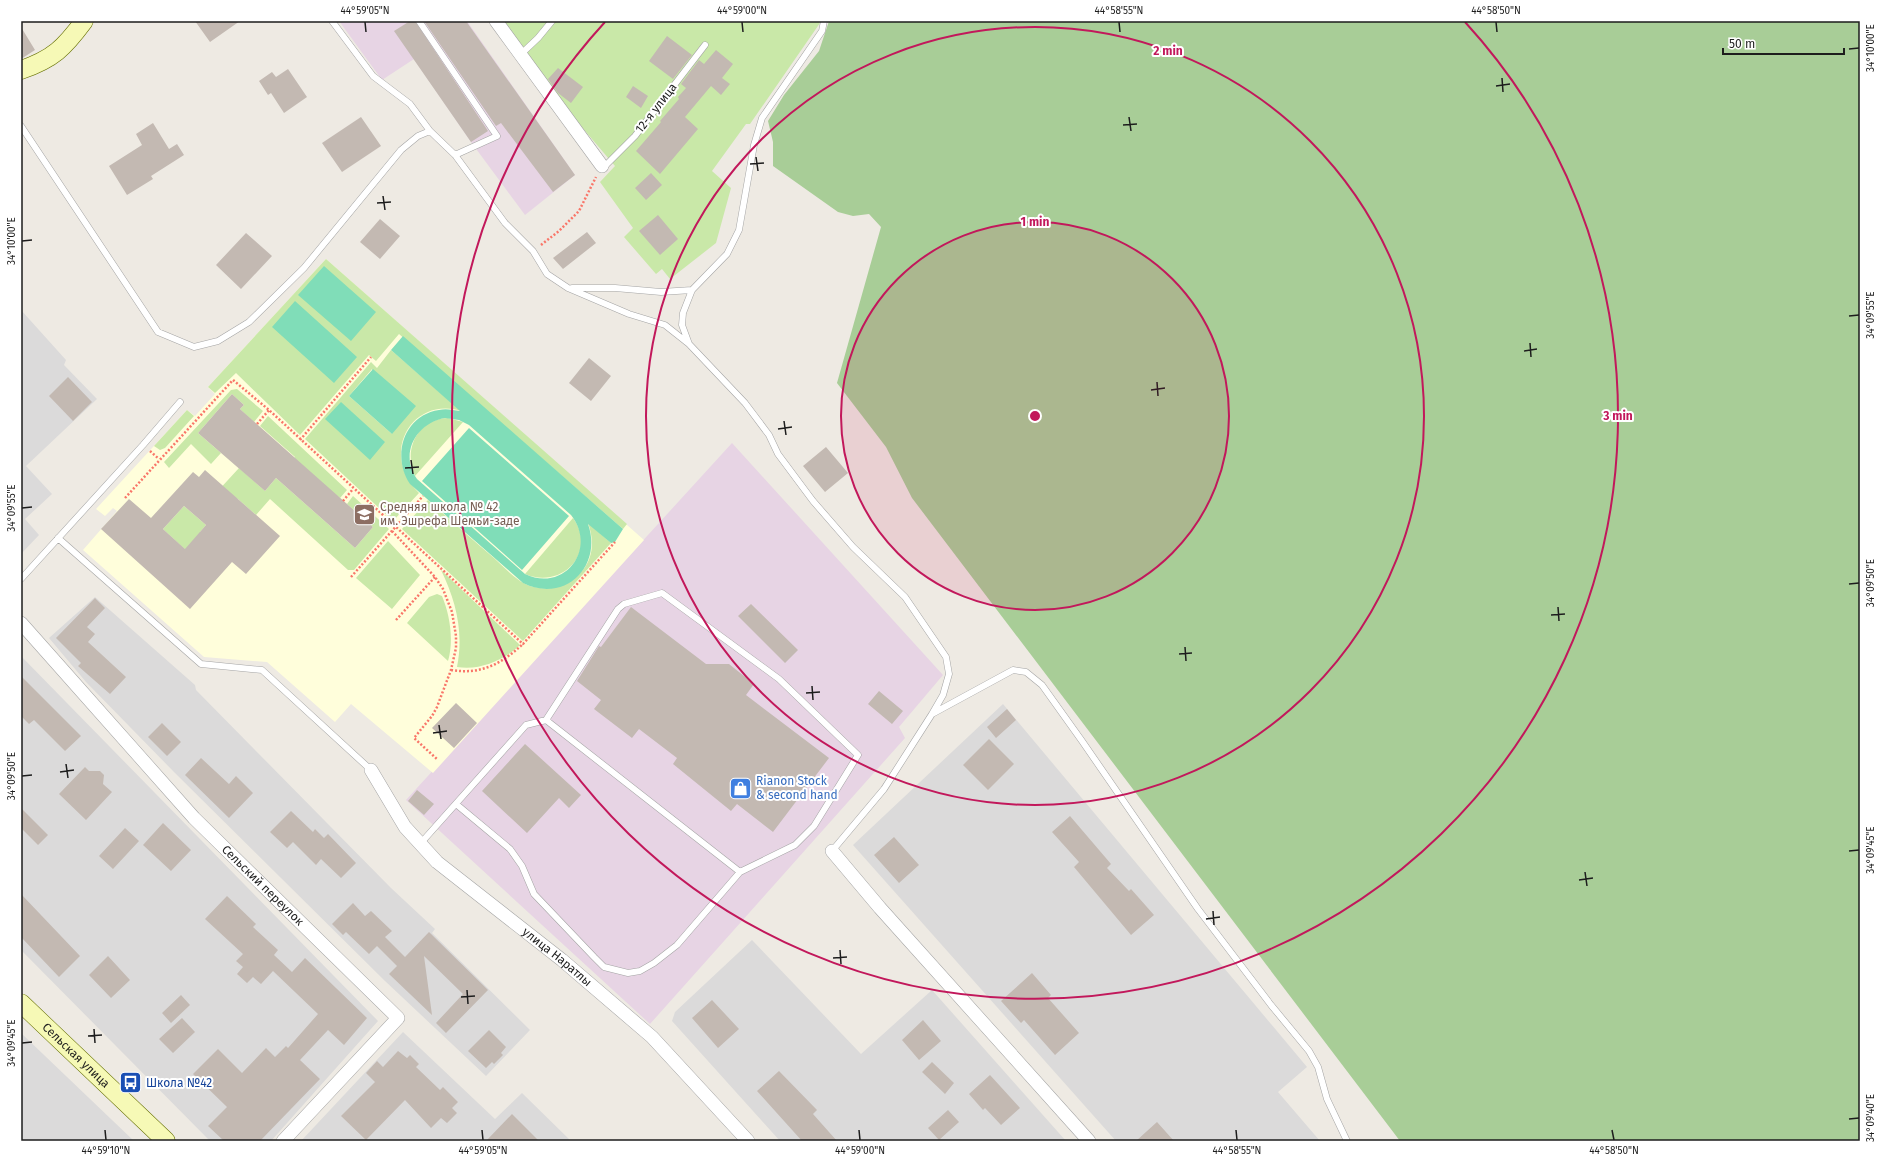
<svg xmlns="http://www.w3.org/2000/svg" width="1881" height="1162" viewBox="0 0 1881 1162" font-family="'Fira Sans',sans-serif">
  <rect width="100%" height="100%" fill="#eeeae3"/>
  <path fill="#dbdada" d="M21,310L66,360L64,365L97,399L26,466L52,494L25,519L39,535L21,554Z
    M95,597L195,685L196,690L391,888L435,929L432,933L530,1030L486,1076L385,981L174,772L86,682L49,638Z
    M21,656L378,1021L271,1141H210L21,950Z
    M1003,704L1307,1067L1278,1092L1320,1141H1116L853,845Z
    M752,940L861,1054L932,990L1066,1141H780L672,1021L675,1012Z
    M403,1032L495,1119L522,1093L571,1141H301Z
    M21,1033L134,1141H21Z"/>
  <path fill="#e7d4e4" d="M339,21H467L575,175L525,215L471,142L414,59L382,80Z
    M732,443L943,675L899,727L905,738L650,1024L406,800Z"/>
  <path fill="#fffedb" d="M326,259L644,540L433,773L351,704L335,722L267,662L204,657L83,550L117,511L113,508L105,516L96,509L187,410L195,416L215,394L208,387Z"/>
  <path fill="#c9e8a8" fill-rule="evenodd" d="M504,21H818L820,23L750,124H746L712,171L731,188L716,243L670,279L662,269L656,274L624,237L633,228L600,182L615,166L568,111Z
    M326,259L627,524L623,529L399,334L376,361L369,355L300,435L236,373L215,393L208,387Z
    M391,350L461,411C411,396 379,455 419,493L393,521L305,439L371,362L377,368ZM372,369L392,434L349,396Z
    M237,389L263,411L254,422L240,409L244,405L232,394L198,433L221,453L211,464L191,444L169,468L164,462L231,390Z
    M187,410L194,416L165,448L160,450L154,446Z
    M268,416L347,490L340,498L292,461L295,457L260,426Z
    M448,418L463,422L415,476C403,450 417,419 448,418Z
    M239,468L265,491L276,478L355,548L373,527L347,504L353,496L389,529L354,570H348L270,499L256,515L238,499L216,493Z
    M428,500C450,520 472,539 494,558C505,568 516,581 530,586C549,592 569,587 582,571C594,557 594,539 588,523L611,543L523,641L402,529Z
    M184,506L206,525L200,532L204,537L189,553L163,529Z
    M573,518C598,552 562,590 525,574Z
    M388,541L420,575L392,609L356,578Z
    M441,570L520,645C504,660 480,671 457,667C464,632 456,601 441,570Z
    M437,594L442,596C450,615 454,641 448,661L407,623L429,597Z"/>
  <path fill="#a8cd97" d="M829,21H1860V1141H1400L912,498L886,447L837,383L881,227L869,214L853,216L838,212L773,166V142L768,121L784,95L819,51Z"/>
  <path fill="#80ddb8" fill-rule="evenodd" d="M324,266L376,312L351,341L298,295Z
    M295,301L357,357L334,383L272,327Z
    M403,336L623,529L615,542L611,543L588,524C603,566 565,604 523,583L410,484C391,456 404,415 439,410C446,408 453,410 460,411L391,350ZM445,418L459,420L469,425L571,515C598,549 564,593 525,574L417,479C399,454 416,423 445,418Z
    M373,369L416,406L392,434L349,396Z
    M341,402L385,442L370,460L325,419Z
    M469,428L569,516L522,570L422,481Z"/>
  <path fill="#c3b9b2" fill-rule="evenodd" d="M195,21H240L210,42Z
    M410,21H415L488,131L471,142L394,31Z
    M424,21H466L575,175L553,192L501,123L496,126Z
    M21,27L35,50L21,59Z
    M667,36L692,55L673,79L649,61Z
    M716,50L733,64L722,78L730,84L721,95L711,86L685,117L698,129L660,174L636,151L661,122L660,121L679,99L678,97L686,88L681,84L699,60L704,64Z
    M558,68L583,87L571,103L558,93L548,79Z
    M288,69L307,97L284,113L271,93L268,95L259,81L272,72L276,77Z
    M633,86L648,96L641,108L626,97Z
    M361,117L381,146L342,172L322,143Z
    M153,123L169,149L177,144L184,155L151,176L153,179L127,195L109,166L142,145L136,134Z
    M651,173L662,185L646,200L635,188Z
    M658,215L678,239L660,255L639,231Z
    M380,219L400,236L380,259L360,242Z
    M587,232L596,243L563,269L553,258Z
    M246,233L272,256L241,289L216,265Z
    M589,358L611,376L591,401L569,383Z
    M68,377L92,402L73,421L49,396Z
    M232,394L244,405L240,409L373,527L355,548L276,478L265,491L198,433Z
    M826,447L848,473L825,492L803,466Z
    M205,470L280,536L246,574L232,562L190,609L101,529L129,499L151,518L193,472L199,477ZM184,506L206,525L185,549L163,529Z
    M95,598L105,608L87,627L95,634L88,642L126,677L110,694L78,666L81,663L56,638Z
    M751,604L798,650L785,663L738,616Z
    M631,607L706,664H729L754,684L746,695L829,758L773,832L737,804L731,811L673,764L677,758L639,729L632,738L594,709L601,700L577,681L599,646L601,647Z
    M21,676L81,736L65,751L34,720L29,724L21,716Z
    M879,691L903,711L892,724L868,704Z
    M456,703L477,723L454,748L432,728Z
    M1007,709L1016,720L996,738L987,727Z
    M162,723L181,742L167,756L148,737Z
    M989,739L1014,764L988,790L963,765Z
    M525,744L581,795L569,808L559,798L527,833L482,791Z
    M201,758L229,784L236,776L253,793L229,818L185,775Z
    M85,767L89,771H100L104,775L103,784L112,792L86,820L59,794Z
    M417,790L434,804L424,815L408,801Z
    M21,808L48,835L38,845L21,828Z
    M291,811L313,832L315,829L324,838L328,834L356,863L341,878L321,859L316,865L293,842L287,848L270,832Z
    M1070,816L1111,864L1107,868L1129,891L1131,889L1154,915L1131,935L1074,867L1079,862L1052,832Z
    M163,823L191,850L171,871L143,845Z
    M125,828L139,841L113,869L99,856Z
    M894,837L919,865L899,883L874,855Z
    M21,894L80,956L59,977L21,937Z
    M227,896L256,924L253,927L278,950L274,955L292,972L305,958L367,1018L344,1045L328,1030L300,1060L320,1079L260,1141H224L208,1126L227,1107L193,1074L218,1049L242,1073L266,1048L275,1057L286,1046L288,1048L318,1014L273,971L261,984L253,977L247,983L237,974L243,967L236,961L243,954L205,919Z
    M353,903L365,916L371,911L392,931L385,937L405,957L429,932L488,990L446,1033L436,1023L463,994L424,956L432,1015L389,974L397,966L377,946L369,954L346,932L343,935L332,924Z
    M108,956L130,980L111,998L89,975Z
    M1032,973L1051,995L1048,998L1079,1033L1055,1055L1024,1020L1021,1023L1001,1001Z
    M181,995L190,1005L171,1023L162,1013Z
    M712,1000L739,1029L718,1048L692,1018Z
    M182,1018L195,1032L173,1053L159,1039Z
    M923,1020L941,1041L919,1060L902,1040Z
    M489,1030L506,1047L501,1053L503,1055L494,1064L492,1062L486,1068L468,1051Z
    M398,1051L407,1058L410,1055L419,1064L416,1067L440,1090L443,1087L458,1102L452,1108L457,1113L447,1123L441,1118L431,1128L405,1100L366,1140L341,1116L375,1082L366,1073L377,1061L383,1067Z
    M932,1062L954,1083L945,1094L922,1072Z
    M779,1071L817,1110L813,1114L837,1141H802L757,1091Z
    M990,1075L1020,1108L1001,1125L985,1108L983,1110L969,1094Z
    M948,1110L959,1122L939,1140L928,1128Z
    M512,1114L539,1141H486Z
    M1157,1122L1174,1141H1136Z"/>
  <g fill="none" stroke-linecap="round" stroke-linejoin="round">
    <defs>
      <path id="lane" d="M332,21L373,76L410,104L430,131L455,155L505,223L533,251L547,274L568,288L629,314L665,325L689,344L745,403L769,435L778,454L813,501L853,547L905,597L946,657L949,674L943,695L932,714L1013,670L1026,672L1042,685L1082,741L1198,909L1271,1005L1309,1051L1318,1067L1327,1099L1347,1141
        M419,21L497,136L455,155
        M520,55L538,38L552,21
        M21,126L158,332L194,347L218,341L249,322L304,268L401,150L418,136L430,131
        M602,166L606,165L635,136L705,45
        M572,288H615L661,292L692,290
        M689,344L682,325L683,313L692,290L727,254L739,230L754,145L762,118L822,31L824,21
        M58,538L201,664L262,670L371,770
        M21,579L143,445L180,402
        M546,720L740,872
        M420,844L526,725L546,720L618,609L624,604L662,593L779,679L858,755L814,826L795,845L740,872L677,945L654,963L640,971L628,973L604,967L594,957L534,894L522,866L510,849L456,804
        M832,851L884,789L932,714"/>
      <g id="street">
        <path d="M496,21L602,166"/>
        <path id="s1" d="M21,623L194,818L398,1018L283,1141"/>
        <path id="s2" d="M371,770L405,827L437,862L562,960L652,1037L748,1141"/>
        <path d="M832,851L880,908L1089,1141"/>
      </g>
      <g id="secondary">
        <path d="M21,70C53,59 64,48 84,21"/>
        <path id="s3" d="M21,1003L166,1141"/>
      </g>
    </defs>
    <use href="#lane" stroke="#a4a4a4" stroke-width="7"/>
    <use href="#street" stroke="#a4a4a4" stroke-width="14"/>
    <use href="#secondary" stroke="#687205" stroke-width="19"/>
    <path stroke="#f97669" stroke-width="2.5" stroke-dasharray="2 2" stroke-linecap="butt" d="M541,245L559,231L579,211L596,177
      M257,424L269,410
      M300,440L371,357
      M150,451L159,459
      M125,498L233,380L269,410L523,644L615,542
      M343,501L353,489
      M392,531L435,577L443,589L452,612L456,636V648L451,670L437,707L432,716L414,738L438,760
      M351,577L423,496
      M396,620L435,577
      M451,670C481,675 501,664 523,644"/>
    <use href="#lane" stroke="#fff" stroke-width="6"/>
    <use href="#street" stroke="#fff" stroke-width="13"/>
    <use href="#secondary" stroke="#f6f9b6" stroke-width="18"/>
  </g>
  <path fill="none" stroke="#1d1d1d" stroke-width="1.5" d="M365,22L366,32M742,22L743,32M1119,22L1120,32M1496,22L1497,32M1849,49L1859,48M1502,78L1503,92M1496,86L1510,84M1129,117L1131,131M1123,125L1137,124M756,157L758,171M750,164L764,163M383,196L385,210M377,203L391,202M22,241L32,240M1849,316L1859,315M1530,343L1531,357M1524,351L1537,349M1157,382L1158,396M1151,390L1165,388M784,421L786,435M778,429L792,427M411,460L413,474M405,468L419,467M22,508L32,507M1849,584L1859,583M1558,607L1559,621M1551,615L1565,614M1185,647L1186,661M1179,654L1192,653M812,686L813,700M806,693L820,692M439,725L441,739M433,733L447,731M66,764L68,778M60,772L74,770M22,776L32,775M1849,851L1859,850M1585,872L1587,886M1579,880L1593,878M1213,911L1214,925M1206,919L1220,917M840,950L841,964M833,958L847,957M467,990L468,1004M461,997L475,996M94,1029L95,1043M88,1036L102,1035M22,1043L32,1042M1849,1119L1859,1118M105,1130L106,1140M482,1130L483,1140M859,1130L860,1140M1236,1130L1237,1140M1612,1130L1614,1140"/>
  <circle cx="1035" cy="416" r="194" fill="#c2185b" fill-opacity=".12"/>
  <g fill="none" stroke="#c2185b" stroke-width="2">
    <circle cx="1035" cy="416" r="194"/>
    <circle cx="1035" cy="416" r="389"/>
    <path d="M1465 22A583 583 0 1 1 605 22"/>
  </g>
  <defs>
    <symbol id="school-square" viewBox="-11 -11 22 22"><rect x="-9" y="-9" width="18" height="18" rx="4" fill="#8d6e63" stroke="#fff"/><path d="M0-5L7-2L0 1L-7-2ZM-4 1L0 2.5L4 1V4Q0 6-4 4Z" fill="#fff"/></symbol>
    <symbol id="shop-square" viewBox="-11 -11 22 22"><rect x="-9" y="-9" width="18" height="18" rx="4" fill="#3f7fe0" stroke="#fff"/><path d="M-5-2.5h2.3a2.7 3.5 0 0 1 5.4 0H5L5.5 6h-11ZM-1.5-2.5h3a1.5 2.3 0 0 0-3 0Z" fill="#fff"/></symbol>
    <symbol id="bus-square" viewBox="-11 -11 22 22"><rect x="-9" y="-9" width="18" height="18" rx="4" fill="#1a4fb4" stroke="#fff"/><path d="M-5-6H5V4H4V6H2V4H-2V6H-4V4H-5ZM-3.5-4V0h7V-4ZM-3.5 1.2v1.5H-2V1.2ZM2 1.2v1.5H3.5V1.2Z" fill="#fff"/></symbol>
  </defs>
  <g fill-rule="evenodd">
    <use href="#school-square" x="352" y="502" width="25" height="25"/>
    <use href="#shop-square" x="728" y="776" width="25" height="25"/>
    <use href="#bus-square" x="118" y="1070" width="25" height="25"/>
  </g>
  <g text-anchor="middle" stroke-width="4" stroke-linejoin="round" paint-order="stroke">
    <g font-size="12" fill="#1d1d1d" stroke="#fff">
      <text transform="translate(656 108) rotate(-52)" y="4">12-я улица</text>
      <text dy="4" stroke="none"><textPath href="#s1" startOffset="357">Сельский переулок</textPath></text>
      <text dy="4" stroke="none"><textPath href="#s2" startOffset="267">улица Наратлы</textPath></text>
      <text dy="4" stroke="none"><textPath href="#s3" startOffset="76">Сельская улица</textPath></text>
    </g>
    <g font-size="12" fill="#785e54" stroke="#fff" text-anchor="start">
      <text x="380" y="511">Средняя школа № 42<tspan x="380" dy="14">им. Эшрефа Шемьи-заде</tspan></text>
    </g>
    <g font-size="12" fill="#366cbe" stroke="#fff" text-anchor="start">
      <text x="756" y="785">Rianon Stock<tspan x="756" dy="14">&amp; second hand</tspan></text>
    </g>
    <g font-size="12" fill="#164399" stroke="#fff" text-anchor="start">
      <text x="146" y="1087">Школа №42</text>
    </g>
  </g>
  <circle cx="1035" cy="416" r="6" fill="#c2185b" stroke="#fff" stroke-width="2"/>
  <g font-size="12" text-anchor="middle" font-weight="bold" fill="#c2185b" stroke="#fff" stroke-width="4" stroke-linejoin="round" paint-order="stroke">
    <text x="1168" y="55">2 min</text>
    <text x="1035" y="226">1 min</text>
    <text x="1618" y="420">3 min</text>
  </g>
  <rect width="1881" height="1162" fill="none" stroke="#ffffff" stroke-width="44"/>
  <path d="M1723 48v6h121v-6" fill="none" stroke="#1d1d1d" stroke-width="2"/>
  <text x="1729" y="48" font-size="12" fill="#1d1d1d" stroke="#ffffff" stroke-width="3" paint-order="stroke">50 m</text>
  <rect x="22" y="22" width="1837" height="1118" fill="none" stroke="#1d1d1d" stroke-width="1.5"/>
  <g font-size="10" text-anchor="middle" fill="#1d1d1d">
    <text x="365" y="14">44°59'05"N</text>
    <text x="742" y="14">44°59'00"N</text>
    <text x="1119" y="14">44°58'55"N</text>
    <text x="1496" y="14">44°58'50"N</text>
    <text transform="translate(1870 48) rotate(-90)" y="4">34°10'00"E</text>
    <text transform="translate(11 241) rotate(-90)" y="4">34°10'00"E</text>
    <text transform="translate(1870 315) rotate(-90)" y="4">34°09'55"E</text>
    <text transform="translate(11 508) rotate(-90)" y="4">34°09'55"E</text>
    <text transform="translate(1870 583) rotate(-90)" y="4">34°09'50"E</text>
    <text transform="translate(11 776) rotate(-90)" y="4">34°09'50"E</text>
    <text transform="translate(1870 850) rotate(-90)" y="4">34°09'45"E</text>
    <text transform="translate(11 1043) rotate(-90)" y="4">34°09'45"E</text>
    <text transform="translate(1870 1118) rotate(-90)" y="4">34°09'40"E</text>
    <text x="106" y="1154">44°59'10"N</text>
    <text x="483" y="1154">44°59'05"N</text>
    <text x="860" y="1154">44°59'00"N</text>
    <text x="1237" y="1154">44°58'55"N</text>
    <text x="1614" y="1154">44°58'50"N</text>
  </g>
</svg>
